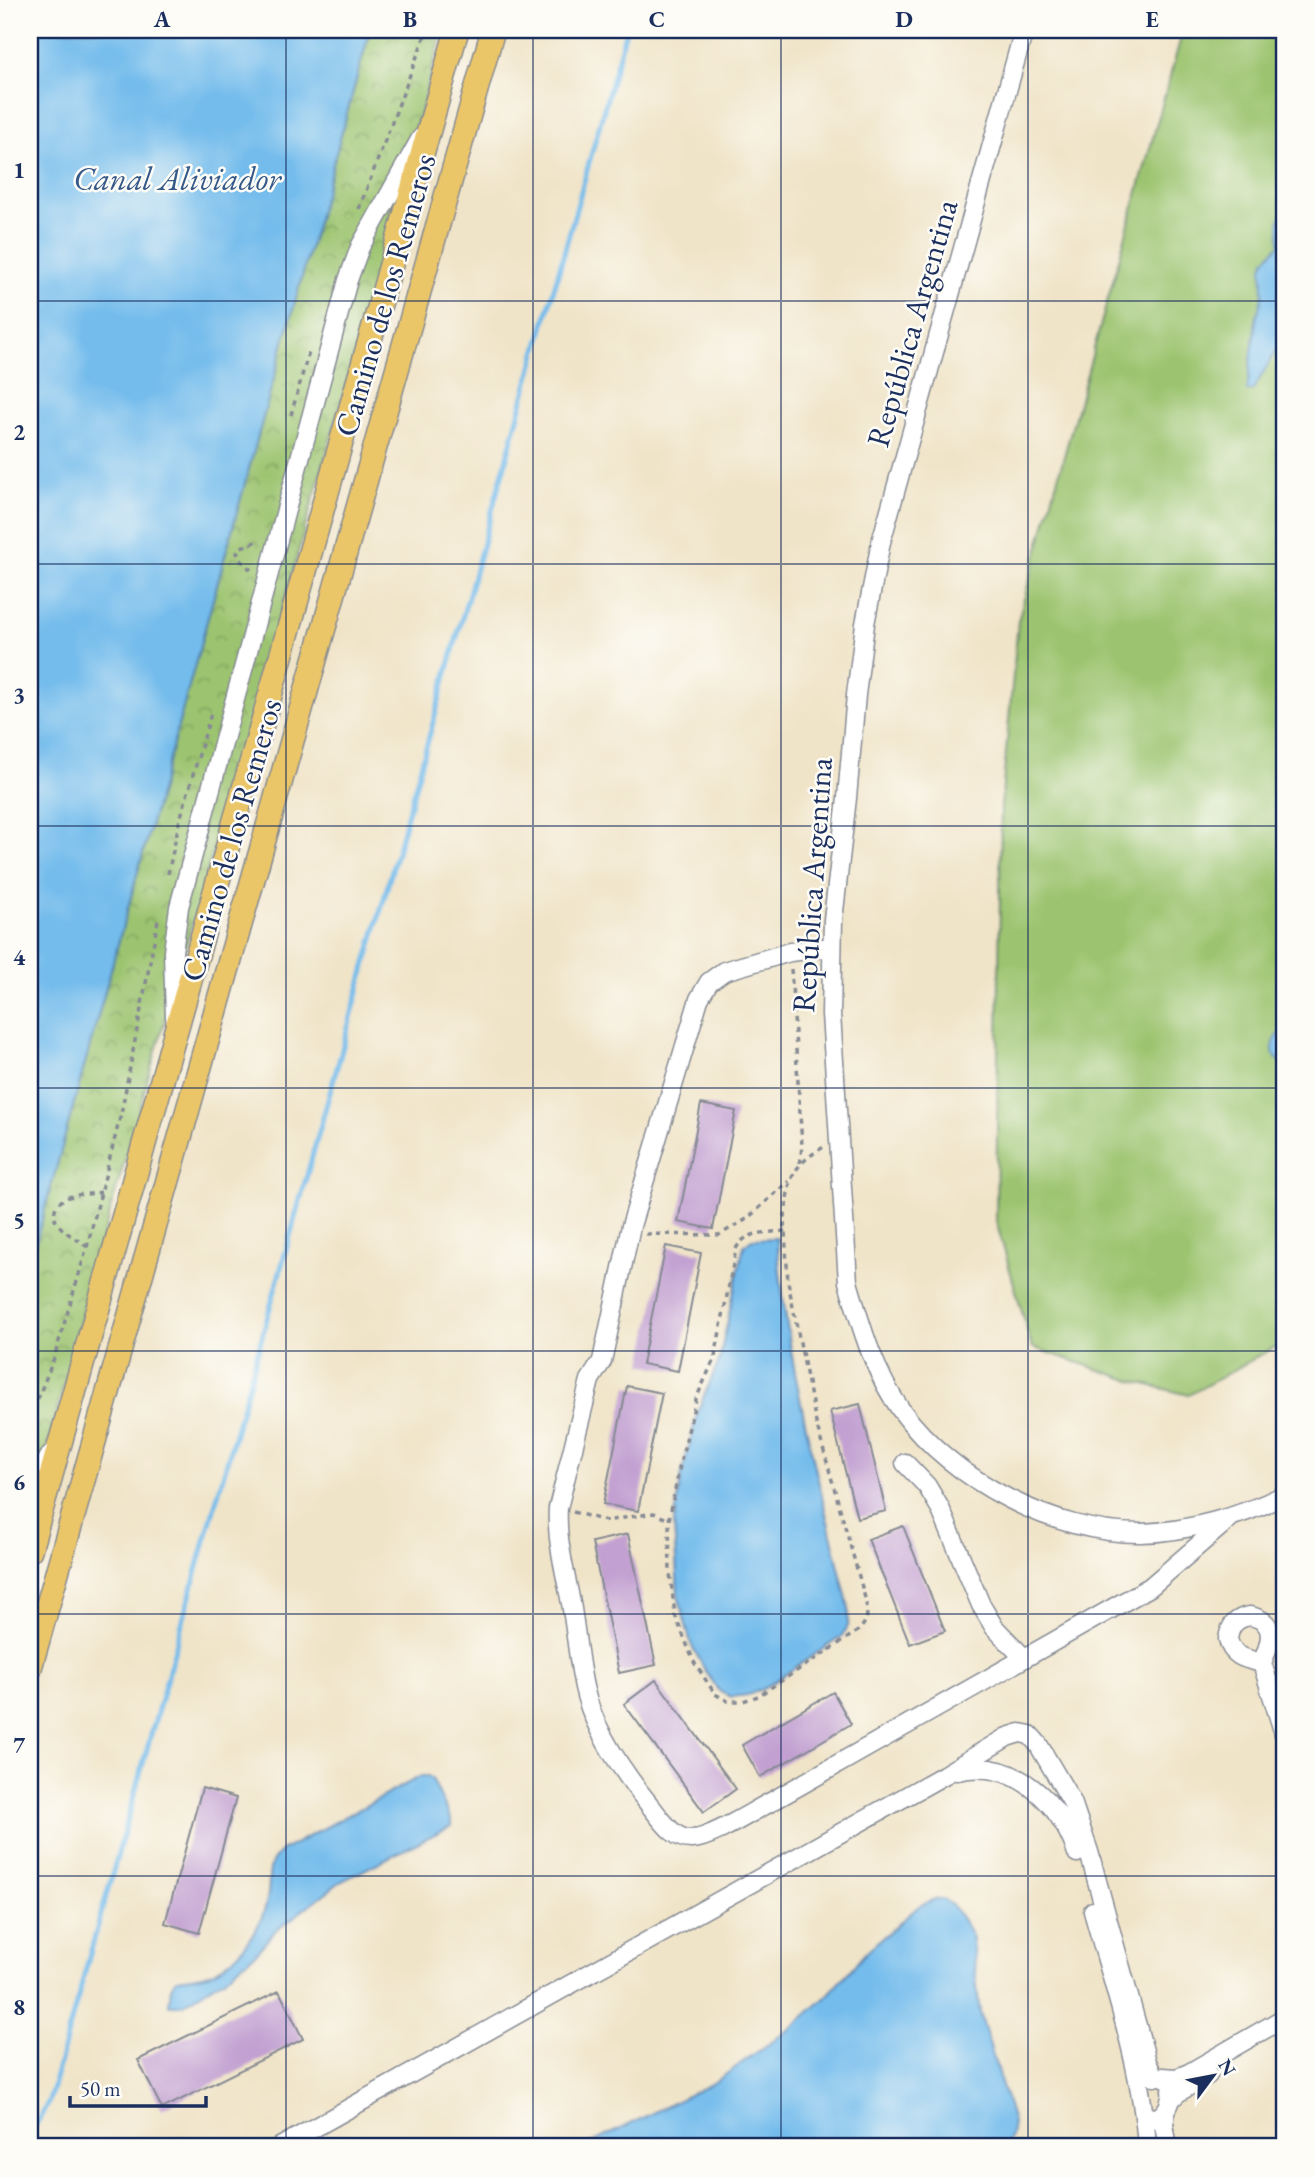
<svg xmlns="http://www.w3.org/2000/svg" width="1314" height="2177" viewBox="0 0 1314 2177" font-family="'EB Garamond',serif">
  <defs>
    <pattern id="park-crowns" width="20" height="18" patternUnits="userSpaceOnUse" patternTransform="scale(1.75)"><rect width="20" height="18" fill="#9cc46f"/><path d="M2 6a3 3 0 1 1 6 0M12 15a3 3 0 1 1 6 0" fill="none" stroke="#7ea05e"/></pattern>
  </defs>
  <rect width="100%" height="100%" fill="#fdfcf7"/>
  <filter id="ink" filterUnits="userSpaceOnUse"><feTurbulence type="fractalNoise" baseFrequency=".0143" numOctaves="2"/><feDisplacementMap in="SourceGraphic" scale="14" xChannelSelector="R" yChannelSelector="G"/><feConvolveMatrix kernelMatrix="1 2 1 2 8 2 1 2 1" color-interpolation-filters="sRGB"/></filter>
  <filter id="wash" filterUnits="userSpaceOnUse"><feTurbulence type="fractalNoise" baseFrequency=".00686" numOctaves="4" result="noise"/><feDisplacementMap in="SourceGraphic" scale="28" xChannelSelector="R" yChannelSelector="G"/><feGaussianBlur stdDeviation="1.57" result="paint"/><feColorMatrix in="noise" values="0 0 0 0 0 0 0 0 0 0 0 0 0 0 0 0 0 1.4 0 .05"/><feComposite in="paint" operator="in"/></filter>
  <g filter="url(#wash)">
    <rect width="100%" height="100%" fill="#f0e4c8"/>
    <path fill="#9cc46f" stroke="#5c7a66" stroke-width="2" d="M1183,30H1284V1342L1189,1395L1132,1381L1032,1347L996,1221L1001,807L1018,621Z"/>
    <path fill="url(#park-crowns)" stroke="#5c7a66" stroke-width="2" d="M370,30H443L337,416L96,1261L30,1514V1263Z"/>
    <path fill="#73bcec" stroke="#4776a5" stroke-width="2" d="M30,30H370L30,1263Z
      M1284,207V337L1253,390L1247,391L1256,320L1263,293L1262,267L1265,260L1280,244L1279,223Z
      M1284,1028V1063C1266,1056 1273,1039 1284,1028Z
      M777,1238C786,1364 820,1486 849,1609L848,1625L841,1637L763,1689L748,1695L732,1697L720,1692L706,1672L691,1644L678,1595L674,1523L682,1473L698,1410L719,1361L744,1245L752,1239Z
      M421,1776H428L432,1779L451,1819V1826L340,1882L274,1932L256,1953L225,1978L182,2005H169L171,1987L175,1980C187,1976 200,1978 212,1972C241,1958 264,1926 268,1894C271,1873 265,1865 283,1850Z
      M935,1899H943L954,1907L971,1933L980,2013L1013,2122L1011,2136L1006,2147H584L715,2082L791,2028L827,1996L868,1950L919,1906Z"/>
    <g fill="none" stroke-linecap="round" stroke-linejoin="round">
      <path stroke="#73bcec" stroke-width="5" d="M30,2135L49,2101L626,30"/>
    </g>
    <g id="blocks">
      <path fill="#c2a0d1" d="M701,1104L736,1111L713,1229L678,1222Z
        M666,1246L701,1253L678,1371L642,1364Z
        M627,1386L662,1393L638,1511L603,1504Z
        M860,1404L886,1511L857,1518L830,1411Z
        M903,1526L945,1631L910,1644L868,1539Z
        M628,1534L656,1665L619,1673L592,1542Z
        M656,1680L736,1789L704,1812L624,1704Z
        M833,1692L851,1724L760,1777L742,1745Z
        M202,1788L236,1798L199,1933L165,1923Z
        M279,1991L303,2039L162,2109L138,2060Z"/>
    </g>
  </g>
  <g filter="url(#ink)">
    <use href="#blocks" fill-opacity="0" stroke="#868a93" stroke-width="2"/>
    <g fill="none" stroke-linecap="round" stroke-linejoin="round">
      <defs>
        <path id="minor" d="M1024,30L881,542L865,624L856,695L847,798L833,920L831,1014L848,1282C861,1326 874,1373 901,1410C952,1480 1054,1534 1141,1533C1187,1532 1243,1516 1284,1495
          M831,947L790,952L724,971L709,982L699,999L631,1226L602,1361L590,1380L558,1508C556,1539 565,1572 571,1603C576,1631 578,1659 584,1687C593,1730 625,1775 652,1808C662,1820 674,1840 692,1839C712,1838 751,1812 769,1803L1150,1587L1229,1519
          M175,1018L173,952L179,907L348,280L360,247L421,138
          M905,1463L927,1486L940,1508L981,1605L994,1627L1024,1658
          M30,1491L51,1454
          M1250,1616C1279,1622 1270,1644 1262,1663C1246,1659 1232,1657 1228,1639C1230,1625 1236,1618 1250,1616Z
          M1262,1663L1284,1734
          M957,1771C1015,1757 1060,1803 1077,1853
          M1093,1911C1114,1987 1142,2068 1147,2147
          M1163,2077L1177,2078L1189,2073L1284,2018
          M1170,2100L1179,2092L1208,2075
          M1166,2112L1164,2125L1168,2147
          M1144,2114L1154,2119C1166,2115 1173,2102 1171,2090
          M280,2147L944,1775L1007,1737L1020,1733L1030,1735L1038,1744L1072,1802L1089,1852L1147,2062L1154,2077"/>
        <path id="major" d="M30,1550L457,30
          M30,1668L493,30"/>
      </defs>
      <use href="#minor" stroke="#868a93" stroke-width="21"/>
      <use href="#major" stroke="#868a93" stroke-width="26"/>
      <path stroke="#868a93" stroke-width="3.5" stroke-dasharray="5 5" stroke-linecap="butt" d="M359,209L427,30
        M291,415L309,351
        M251,570L240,559L237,553L241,547L259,541
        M168,874L179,823L212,710
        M791,969L802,1146L800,1163
        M785,1231C766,1233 744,1231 736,1249L715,1357L696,1399L681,1460L669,1520L670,1573L675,1615L694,1662L715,1694L728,1701H743L758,1696L858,1631C869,1620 868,1613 865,1598L816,1423L788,1282L785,1231L784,1226C789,1186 785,1169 824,1147
        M646,1234L719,1235L747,1219L789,1181
        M87,1247C76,1237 47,1226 56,1207C59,1202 63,1199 69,1197C79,1193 91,1195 101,1192
        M30,1418L54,1358L87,1247L121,1114L158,920
        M573,1512L606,1521L654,1513L669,1520"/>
      <use href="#minor" stroke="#fff" stroke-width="18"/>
      <use href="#major" stroke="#ebc669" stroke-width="23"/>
    </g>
  </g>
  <path fill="none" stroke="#1b2f5e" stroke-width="2" stroke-opacity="0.55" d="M286,30V2147M533,30V2147M781,30V2147M1028,30V2147M30,301H1284M30,564H1284M30,826H1284M30,1088H1284M30,1351H1284M30,1614H1284M30,1876H1284"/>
  <g text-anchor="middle" stroke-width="5" stroke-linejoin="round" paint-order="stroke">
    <g font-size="32" fill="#1b2f5e" stroke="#fdfcf7">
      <text transform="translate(385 295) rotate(-74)" y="11">Camino de los Remeros</text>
      <text transform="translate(912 323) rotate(-74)" y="11">República Argentina</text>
      <text transform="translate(231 840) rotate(-74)" y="11">Camino de los Remeros</text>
      <text transform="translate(812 885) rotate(-86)" y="11">República Argentina</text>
    </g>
    <g font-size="33" font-style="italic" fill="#355989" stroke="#fdfcf7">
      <text x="177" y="190">Canal Aliviador</text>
    </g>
  </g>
  <rect width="1314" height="2177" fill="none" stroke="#fdfcf7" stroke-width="77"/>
  <g transform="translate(1213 2076) rotate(58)" stroke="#fdfcf7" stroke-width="5" paint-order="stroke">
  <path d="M0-5L12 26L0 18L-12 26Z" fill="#1b2f5e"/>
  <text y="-10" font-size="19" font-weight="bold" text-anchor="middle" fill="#1b2f5e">N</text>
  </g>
  <path d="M70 2096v10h136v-10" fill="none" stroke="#1b2f5e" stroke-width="3.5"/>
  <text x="80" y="2096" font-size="21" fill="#1b2f5e" stroke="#fdfcf7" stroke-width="5" paint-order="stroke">50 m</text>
  <rect x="38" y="38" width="1238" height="2100" fill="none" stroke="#1b2f5e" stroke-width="2.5"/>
  <g font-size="23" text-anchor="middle" font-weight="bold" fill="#1b2f5e">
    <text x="162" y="27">A</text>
    <text x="410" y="27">B</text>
    <text x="657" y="27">C</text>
    <text x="904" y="27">D</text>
    <text x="1152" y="27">E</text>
    <text x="19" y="178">1</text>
    <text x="19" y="440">2</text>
    <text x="19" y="703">3</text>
    <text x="19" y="965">4</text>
    <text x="19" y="1228">5</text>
    <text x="19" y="1490">6</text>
    <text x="19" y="1753">7</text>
    <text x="19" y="2015">8</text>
  </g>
</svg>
